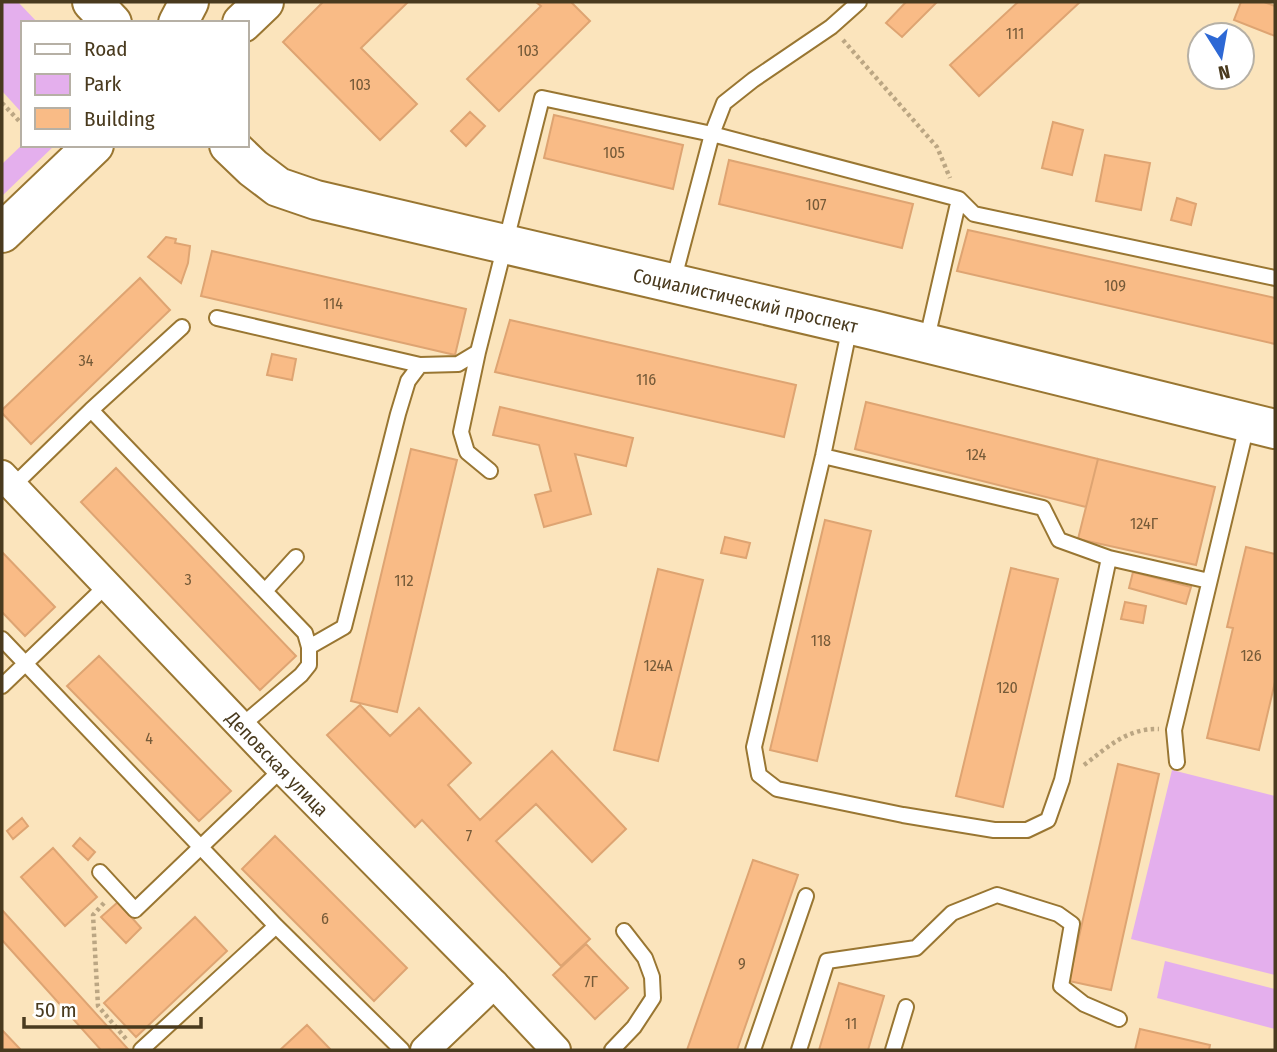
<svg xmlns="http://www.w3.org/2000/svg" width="1277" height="1052" viewBox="0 0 1277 1052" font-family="'Fira Sans Condensed',sans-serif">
  <rect width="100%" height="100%" fill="#fbe4bc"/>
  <path fill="#e4afed" d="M2,2H18L38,23H23L22,113L2,91Z
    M23,144V145H55L2,196V164Z
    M1172,770L1275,796V975L1131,939Z
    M1165,961L1275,989V1029L1157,998Z"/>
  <path fill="#f9bb86" stroke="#dea472" stroke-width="2" d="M323,2H408L361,48L417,104L380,140L283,42Z
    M536,2H571L590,21L499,111L467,79L541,6Z
    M906,2H937L902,37L886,23Z
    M1018,2H1080L979,96L950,65Z
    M1241,2H1264L1275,6V36L1234,20Z
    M470,112L485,126L466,146L451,131Z
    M554,115L683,145L673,189L544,158Z
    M1053,122L1083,130L1072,175L1042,168Z
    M1105,155L1150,163L1141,210L1096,201Z
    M729,160L913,204L902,248L719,204Z
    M1177,198L1196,204L1191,225L1171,220Z
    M968,230L1275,298V344L957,271Z
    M166,237L176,239L175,243L190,246L188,263L181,283L148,257Z
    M212,251L466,309L455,355L201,296Z
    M140,278L170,310L31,444L2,413V410Z
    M510,320L796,385L784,437L495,372Z
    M272,354L296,359L292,380L267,375Z
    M866,402L1098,459L1086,507L855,449Z
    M500,407L633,438L626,466L575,454L591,514L544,527L535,495L551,491L539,445L493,435Z
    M411,449L457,460L397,712L351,701Z
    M1098,459L1215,487L1196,565L1078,539Z
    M116,468L296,656L260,690L81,502Z
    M825,520L871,531L817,761L770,750Z
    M725,537L750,543L746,558L721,553Z
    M1246,547L1275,554V682L1259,750L1207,738L1233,628L1227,627Z
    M2,552L55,607L25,636L2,612Z
    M1011,568L1058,579L1003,807L956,796Z
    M658,569L703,580L658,761L614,750Z
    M1133,572L1191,587L1186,604L1129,588Z
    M1125,602L1146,606L1143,623L1121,619Z
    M99,656L231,791L199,821L67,686Z
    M360,705L390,736L419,708L471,763L448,785L480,820L552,751L626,829L592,862L536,804L496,841L590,939L561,966L422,820L415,827L327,735Z
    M1118,764L1159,774L1111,990L1069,981Z
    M22,818L28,826L13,839L7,831Z
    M275,836L407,968L374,1001L242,869Z
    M80,838L95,852L88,860L73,846Z
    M53,848L97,897L65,926L21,877Z
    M753,860L798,875L737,1050H687Z
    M118,902L141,928L126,943L101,917Z
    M2,910L128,1049L101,1050L2,940Z
    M195,917L227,951L136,1037L104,1003Z
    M586,944L628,988L595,1019L553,975Z
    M839,983L884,996L868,1050H819Z
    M307,1025L331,1050H280Z
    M1140,1029L1210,1045L1209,1050H1135Z
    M2,1030L21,1050H2Z"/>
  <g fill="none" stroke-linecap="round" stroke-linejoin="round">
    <defs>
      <path id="lane" d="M673,282L712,134L724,103L753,80L831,27L859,2
        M217,318L420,365
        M850,326L823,456L754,747L759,775L777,789L903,815L994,830H1027L1048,820L1062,780L1109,558
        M926,343L959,199
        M478,352L461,432L467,452L490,471
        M91,410L305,633L309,647V665L301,675L241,726
        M823,456L1043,508L1059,540L1109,558L1209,581
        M12,487L91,410L182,327
        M265,591L296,557
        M2,639L276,926
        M309,647L344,627L398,414L408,381L420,365L458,364L478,352L542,98L712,134L959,199L974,214L1275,278
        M2,686L106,586
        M1177,762L1174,730L1247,425
        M100,872L135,910L282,769
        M141,1050L276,926L402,1050
        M612,1050L634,1027L653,998L652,977L645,958L624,931
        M753,1050L806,896
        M799,1050L827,961L916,948L952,913L997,895L1058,914L1072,924L1061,986L1084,1004L1119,1019
        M893,1050L906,1007"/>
      <g id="street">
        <path id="s1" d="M2,475L282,769L494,984L556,1050"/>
        <path d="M425,1050L494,984"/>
      </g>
      <g id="secondary">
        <path d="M92,2L112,23"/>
        <path d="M178,23L189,2"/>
        <path d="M242,23L264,2"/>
        <path id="s2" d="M229,145L253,168L278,187L316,200L873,330L1275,429"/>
        <path d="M2,233L94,145"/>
      </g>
    </defs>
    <use href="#lane" stroke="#997632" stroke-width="18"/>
    <use href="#street" stroke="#997632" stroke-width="32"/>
    <use href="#secondary" stroke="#997632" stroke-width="42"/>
    <path stroke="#bba683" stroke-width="4.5" stroke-dasharray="3.5 3.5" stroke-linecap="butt" d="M843,40L937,147L950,178
      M2,103L21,123
      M1084,765C1108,747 1127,728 1159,729
      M104,903L93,915L98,1006L127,1040"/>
    <use href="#lane" stroke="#fff" stroke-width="14"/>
    <use href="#street" stroke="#fff" stroke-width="28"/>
    <use href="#secondary" stroke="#fff" stroke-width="38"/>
  </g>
  <g text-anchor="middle" stroke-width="7" stroke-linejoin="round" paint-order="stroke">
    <g font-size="16" fill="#755a38">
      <text x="1015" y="39">111</text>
      <text x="528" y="56">103</text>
      <text x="360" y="90">103</text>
      <text x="614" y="158">105</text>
      <text x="816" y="210">107</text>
      <text x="1115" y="291">109</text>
      <text x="333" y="309">114</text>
      <text x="86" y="366">34</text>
      <text x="646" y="385">116</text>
      <text x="976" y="460">124</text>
      <text x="1144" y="529">124Г</text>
      <text x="188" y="585">3</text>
      <text x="404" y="586">112</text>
      <text x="821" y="646">118</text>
      <text x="1251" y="661">126</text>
      <text x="658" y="671">124А</text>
      <text x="1007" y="693">120</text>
      <text x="149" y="744">4</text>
      <text x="469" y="841">7</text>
      <text x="325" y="924">6</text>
      <text x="742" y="969">9</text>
      <text x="591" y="987">7Г</text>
      <text x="851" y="1029">11</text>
    </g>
    <g font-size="19" fill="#493a1e" stroke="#fff">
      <text dy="7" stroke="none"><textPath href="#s2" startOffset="546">Социалистический проспект</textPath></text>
      <text dy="7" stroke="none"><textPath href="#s1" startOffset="399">Деповская улица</textPath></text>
    </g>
  </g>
  <rect width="1277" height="1052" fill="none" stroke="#493a1e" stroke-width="7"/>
  <rect x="21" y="21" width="228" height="126" fill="#ffffff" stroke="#b6b0a5" stroke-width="2"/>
  <rect x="35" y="44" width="35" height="10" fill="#ffffff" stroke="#b6b0a5" stroke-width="2"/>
  <text x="84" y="56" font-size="21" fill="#493a1e">Road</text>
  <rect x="35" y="74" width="35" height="21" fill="#e4afed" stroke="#b6b0a5" stroke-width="2"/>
  <text x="84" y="91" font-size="21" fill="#493a1e">Park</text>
  <rect x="35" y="108" width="35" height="21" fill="#f9bb86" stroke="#b6b0a5" stroke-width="2"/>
  <text x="84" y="126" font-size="21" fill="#493a1e">Building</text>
  <g transform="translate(1221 56) rotate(169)"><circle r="33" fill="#ffffff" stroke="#b6b0a5" stroke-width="2"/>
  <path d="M0-5L12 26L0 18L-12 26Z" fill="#2d68d5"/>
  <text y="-10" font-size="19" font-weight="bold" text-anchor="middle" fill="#493a1e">N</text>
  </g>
  <path d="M24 1017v10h177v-10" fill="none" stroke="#493a1e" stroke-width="3.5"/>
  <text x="35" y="1017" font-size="21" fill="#493a1e" stroke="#ffffff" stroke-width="5" paint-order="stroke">50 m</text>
</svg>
